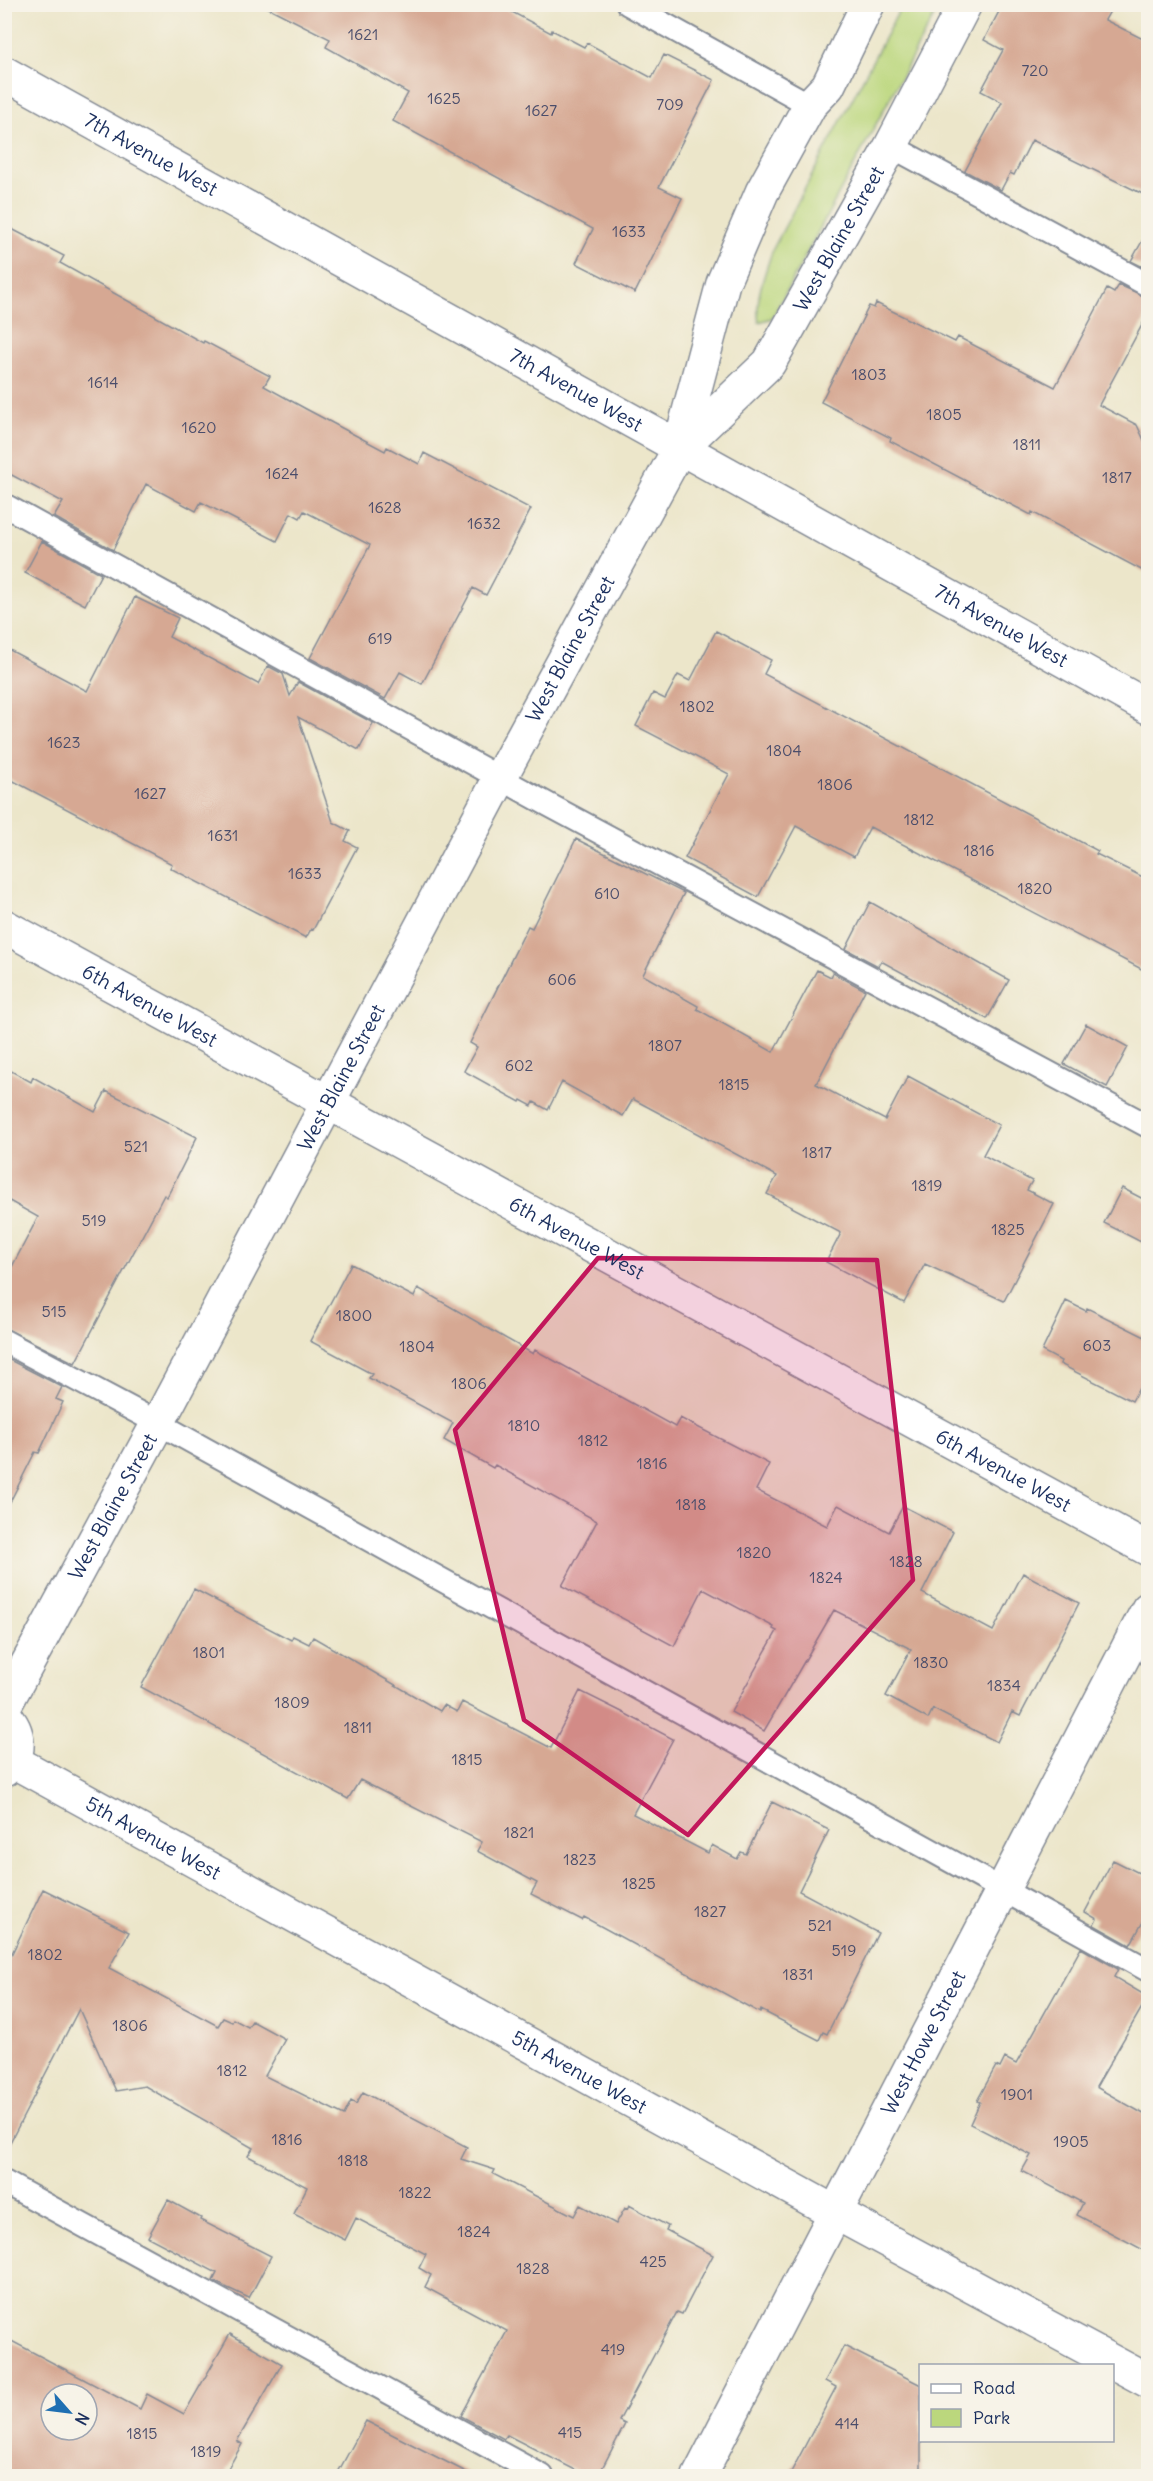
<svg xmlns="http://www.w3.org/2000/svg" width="1153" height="2481" viewBox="0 0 1153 2481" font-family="Delius,sans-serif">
  <rect width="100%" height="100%" fill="#f7f3e8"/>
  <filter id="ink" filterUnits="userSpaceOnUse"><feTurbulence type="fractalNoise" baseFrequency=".0167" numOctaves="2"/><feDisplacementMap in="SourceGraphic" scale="12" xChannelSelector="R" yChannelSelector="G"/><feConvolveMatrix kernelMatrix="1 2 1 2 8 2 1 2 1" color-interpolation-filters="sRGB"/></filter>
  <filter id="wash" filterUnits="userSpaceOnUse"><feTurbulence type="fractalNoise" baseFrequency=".008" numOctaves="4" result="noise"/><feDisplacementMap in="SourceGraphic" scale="24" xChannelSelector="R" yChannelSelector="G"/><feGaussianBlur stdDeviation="1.35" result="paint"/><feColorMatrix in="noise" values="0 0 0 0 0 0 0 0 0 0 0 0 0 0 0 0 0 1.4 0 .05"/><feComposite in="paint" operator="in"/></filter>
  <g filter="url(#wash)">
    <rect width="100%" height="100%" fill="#ece6ca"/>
    <path fill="#bbd77d" stroke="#6b836e" stroke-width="1.5" d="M902,5H940L772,318L759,322C754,300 766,270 773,249Z"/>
    <g id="blocks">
      <path fill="#d6a893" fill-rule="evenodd" d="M261,4H497L551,33L552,30L584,47L587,43L652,78L664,55L714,80L659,187L682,198L635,293L576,263L593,229L393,121L408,93L326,47L330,39Z
        M1003,4H1114L1105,20L1149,42V197L1032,140L1014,175L1010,173L1001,190L965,171L1002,102L981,91L1003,50L984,40Z
        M4,225L64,256L60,263L203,343L204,341L270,376L264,386L306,409L385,451L387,447L419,464L424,453L531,509L486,595L473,588L422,684L400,672L385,699L310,658L370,545L304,511L300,518L291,513L277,541L201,502L196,511L146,484L113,550L54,517L63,502L4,471Z
        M1149,229V270L1131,261Z
        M1119,285L1149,298V312L1099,405L1137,425L1149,451V574L1032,512L1031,515L890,441L891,438L821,402L869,306L874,308L876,303L955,342L958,337L1055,387L1107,289L1114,293Z
        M42,541L101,574L85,605L25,573Z
        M135,597L178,618L169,637L258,684L268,666L283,674L290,696L298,682L373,723L359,750L298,717L333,822L350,831L345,841L357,847L313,930L311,929L306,938L170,868L172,864L4,776V647L87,691Z
        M716,631L771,660L764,674L1098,851L1096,854L1149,880V973L870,827L854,857L796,826L758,897L685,858L729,774L636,726L653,693L665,699L678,675L690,681Z
        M576,839L684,893L643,975L698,1006L697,1009L773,1052L817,970L831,977L833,973L865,990L816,1084L885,1120L908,1076L999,1125L983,1155L1032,1181L1027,1190L1054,1204L1004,1301L925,1264L904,1303L826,1262L841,1233L767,1194L777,1176L633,1099L623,1116L562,1082L548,1110L534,1102L532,1106L521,1100L520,1102L464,1071L477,1047L470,1043L528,926L532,928Z
        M870,902L1009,980L987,1019L881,961L878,966L846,949Z
        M1086,1024L1128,1047L1107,1087L1064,1064Z
        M4,1067L31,1082L33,1077L95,1112L106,1091L197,1137L167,1197L164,1195L75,1363L4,1328V1282L38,1217L4,1198Z
        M1122,1188L1149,1202V1246L1104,1223Z
        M351,1264L414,1297L418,1288L533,1354L535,1350L675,1427L680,1418L769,1464L756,1490L827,1526L838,1505L889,1532L903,1506L953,1532L922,1593L993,1631L1023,1573L1079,1603L1020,1716L1012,1712L997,1742L933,1709L928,1719L886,1696L911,1649L834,1610L764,1731L731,1712L777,1631L773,1629L774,1627L703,1589L674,1646L562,1586L597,1521L495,1465L493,1468L444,1440L453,1423L369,1378L372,1374L310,1341Z
        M1066,1301L1086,1311L1087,1308L1149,1339V1370L1132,1401L1060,1364L1061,1361L1042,1351Z
        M4,1357L62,1387L56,1399L63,1402L39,1453L35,1452L4,1514Z
        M194,1589L291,1640L293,1636L309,1644L313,1637L440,1711L444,1705L457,1712L462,1702L551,1748L580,1691L622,1712L673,1739L633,1814L708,1853L712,1845L737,1859L741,1852L746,1854L772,1802L829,1830L799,1891L878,1933L827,2034L823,2032L819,2040L761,2010L760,2013L584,1917L582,1920L531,1894L537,1883L477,1851L482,1842L360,1780L348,1799L141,1687Z
        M1113,1860L1149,1878V1911L1130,1945L1094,1925L1097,1919L1085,1912Z
        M43,1889L129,1932L109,1968L218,2026L223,2018L232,2022L233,2019L248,2027L252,2021L285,2039L265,2076L344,2115L351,2101L356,2104L363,2092L467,2147L461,2159L495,2170L493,2174L574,2216L580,2205L616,2224L625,2208L627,2209L629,2205L668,2226L666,2230L713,2255L682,2314L677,2312L619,2421L625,2424L598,2476H587L507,2435L504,2439L461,2416L507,2331L425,2287L431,2275L419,2268L426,2254L356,2218L345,2240L294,2214L307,2187L248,2156L253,2148L145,2086L116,2091L79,2009L4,2154V1970Z
        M1081,1948L1118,1969L1114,1977L1148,1997L1096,2087L1149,2117V2253L1077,2215L1083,2203L1022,2171L1031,2155L970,2124L980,2102L977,2101L996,2066L1000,2068L1005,2058L1016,2064Z
        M168,2200L201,2218L200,2220L271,2256L249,2298L213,2281L217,2273L148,2237Z
        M230,2334L282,2364L237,2441L242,2444L224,2476H4V2337L140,2409L147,2394L184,2414ZM51,2394H87V2430H51Z
        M844,2346L921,2385V2476H789L836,2387L825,2381Z
        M366,2421L474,2476H336Z"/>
    </g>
  </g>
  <g filter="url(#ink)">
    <use href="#blocks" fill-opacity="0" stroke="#848a94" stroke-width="1.5"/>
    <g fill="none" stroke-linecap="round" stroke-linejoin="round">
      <defs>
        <path id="service" d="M628,4L810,105
          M891,146L1148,285
          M4,505L549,805L1148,1126
          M4,1341L158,1423L1148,1970
          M4,2182L542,2476"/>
        <g id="minor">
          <path id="s1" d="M4,73L1148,707"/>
          <path id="s2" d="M679,449L769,363L891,146L965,4"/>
          <path id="s3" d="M4,1707L158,1423L500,778L679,449L723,283L762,192L810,105L828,86L868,4"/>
          <path d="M4,1715C20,1731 23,1755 4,1770"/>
          <path id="s4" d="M13,1761L836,2213L1148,2381"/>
          <path id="s5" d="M699,2476L1148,1609"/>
        </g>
        <g id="tertiary">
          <path id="s6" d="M4,926L1148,1549"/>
        </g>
      </defs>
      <use href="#service" stroke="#848a94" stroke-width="26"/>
      <use href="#minor" stroke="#848a94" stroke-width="36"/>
      <use href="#tertiary" stroke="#848a94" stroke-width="36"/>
      <use href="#service" stroke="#fff" stroke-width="22"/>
      <use href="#minor" stroke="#fff" stroke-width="33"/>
      <use href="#tertiary" stroke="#fff" stroke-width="33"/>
    </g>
  </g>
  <path fill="#c2185b" fill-opacity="0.2" stroke="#c2185b" stroke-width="4.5" stroke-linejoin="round" d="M598,1258L877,1260L913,1580L688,1835L524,1720L455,1430Z"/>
  <g text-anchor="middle" stroke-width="4.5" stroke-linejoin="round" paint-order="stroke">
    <g font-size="16" fill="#4a4d6b">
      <text x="363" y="40">1621</text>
      <text x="1035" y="76">720</text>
      <text x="444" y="104">1625</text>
      <text x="670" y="110">709</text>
      <text x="541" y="116">1627</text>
      <text x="629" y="237">1633</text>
      <text x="869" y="380">1803</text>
      <text x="103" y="388">1614</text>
      <text x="944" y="420">1805</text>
      <text x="199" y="433">1620</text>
      <text x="1027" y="450">1811</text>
      <text x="282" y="479">1624</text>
      <text x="1117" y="483">1817</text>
      <text x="385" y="513">1628</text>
      <text x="484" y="529">1632</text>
      <text x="380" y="644">619</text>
      <text x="697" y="712">1802</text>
      <text x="64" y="748">1623</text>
      <text x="784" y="756">1804</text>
      <text x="835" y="790">1806</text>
      <text x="150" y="799">1627</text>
      <text x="919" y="825">1812</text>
      <text x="223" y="841">1631</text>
      <text x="979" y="856">1816</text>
      <text x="305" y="879">1633</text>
      <text x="1035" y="894">1820</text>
      <text x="607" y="899">610</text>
      <text x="562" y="985">606</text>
      <text x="665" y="1051">1807</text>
      <text x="519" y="1071">602</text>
      <text x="734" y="1090">1815</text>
      <text x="136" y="1152">521</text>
      <text x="817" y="1158">1817</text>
      <text x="927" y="1191">1819</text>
      <text x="94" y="1226">519</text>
      <text x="1008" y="1235">1825</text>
      <text x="54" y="1317">515</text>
      <text x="354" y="1321">1800</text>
      <text x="1097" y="1351">603</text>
      <text x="417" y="1352">1804</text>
      <text x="469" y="1389">1806</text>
      <text x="524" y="1431">1810</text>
      <text x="593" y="1446">1812</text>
      <text x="652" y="1469">1816</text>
      <text x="691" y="1510">1818</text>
      <text x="754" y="1558">1820</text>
      <text x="906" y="1567">1828</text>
      <text x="826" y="1583">1824</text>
      <text x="209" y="1658">1801</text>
      <text x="931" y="1668">1830</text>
      <text x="1004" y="1691">1834</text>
      <text x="292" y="1708">1809</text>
      <text x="358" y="1733">1811</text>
      <text x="467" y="1765">1815</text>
      <text x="519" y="1838">1821</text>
      <text x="580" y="1865">1823</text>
      <text x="639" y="1889">1825</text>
      <text x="710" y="1917">1827</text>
      <text x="820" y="1931">521</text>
      <text x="844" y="1956">519</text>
      <text x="45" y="1960">1802</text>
      <text x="798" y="1980">1831</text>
      <text x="130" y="2031">1806</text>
      <text x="232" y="2076">1812</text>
      <text x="1017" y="2100">1901</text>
      <text x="287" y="2145">1816</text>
      <text x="1071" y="2147">1905</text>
      <text x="353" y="2166">1818</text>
      <text x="415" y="2198">1822</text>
      <text x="474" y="2237">1824</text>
      <text x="653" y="2267">425</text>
      <text x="533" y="2274">1828</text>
      <text x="613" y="2355">419</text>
      <text x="847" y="2429">414</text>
      <text x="570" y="2438">415</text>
      <text x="142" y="2439">1815</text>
      <text x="206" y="2457">1819</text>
    </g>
    <g font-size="20" fill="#1b2f5e" stroke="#f7f3e8">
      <text dy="7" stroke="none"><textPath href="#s1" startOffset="168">7th Avenue West</textPath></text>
      <text dy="7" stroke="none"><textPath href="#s2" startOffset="267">West Blaine Street</textPath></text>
      <text dy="7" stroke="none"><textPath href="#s1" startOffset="654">7th Avenue West</textPath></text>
      <text dy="7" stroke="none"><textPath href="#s1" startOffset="1140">7th Avenue West</textPath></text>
      <text dy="7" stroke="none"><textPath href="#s3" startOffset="1200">West Blaine Street</textPath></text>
      <text dy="7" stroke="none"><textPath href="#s6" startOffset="166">6th Avenue West</textPath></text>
      <text dy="7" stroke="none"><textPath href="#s3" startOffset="714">West Blaine Street</textPath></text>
      <text dy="7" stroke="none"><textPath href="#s6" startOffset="652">6th Avenue West</textPath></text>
      <text dy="7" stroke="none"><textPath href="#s6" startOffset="1138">6th Avenue West</textPath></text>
      <text dy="7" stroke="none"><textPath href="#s3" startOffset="228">West Blaine Street</textPath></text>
      <text dy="7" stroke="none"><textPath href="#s4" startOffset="160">5th Avenue West</textPath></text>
      <text dy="7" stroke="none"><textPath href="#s5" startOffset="488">West Howe Street</textPath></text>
      <text dy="7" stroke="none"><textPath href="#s4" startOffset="646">5th Avenue West</textPath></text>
    </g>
  </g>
  <rect width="1153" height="2481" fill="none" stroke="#f7f3e8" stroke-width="24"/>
  <rect x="919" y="2364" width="195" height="78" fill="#f7f3e8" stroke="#9fa5b1" stroke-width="1.5"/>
  <rect x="931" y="2384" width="30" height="9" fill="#ffffff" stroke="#9fa5b1" stroke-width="1.5"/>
  <text x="973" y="2394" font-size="18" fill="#1b2f5e">Road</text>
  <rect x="931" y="2409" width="30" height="18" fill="#bbd77d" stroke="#9fa5b1" stroke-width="1.5"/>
  <text x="973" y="2424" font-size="18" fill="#1b2f5e">Park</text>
  <g transform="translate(69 2412) rotate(118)"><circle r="28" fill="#f7f3e8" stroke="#9fa5b1" stroke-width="1.5"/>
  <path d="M0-4.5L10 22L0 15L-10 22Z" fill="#1f6fb2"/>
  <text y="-9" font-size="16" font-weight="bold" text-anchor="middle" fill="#1b2f5e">N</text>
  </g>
</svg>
